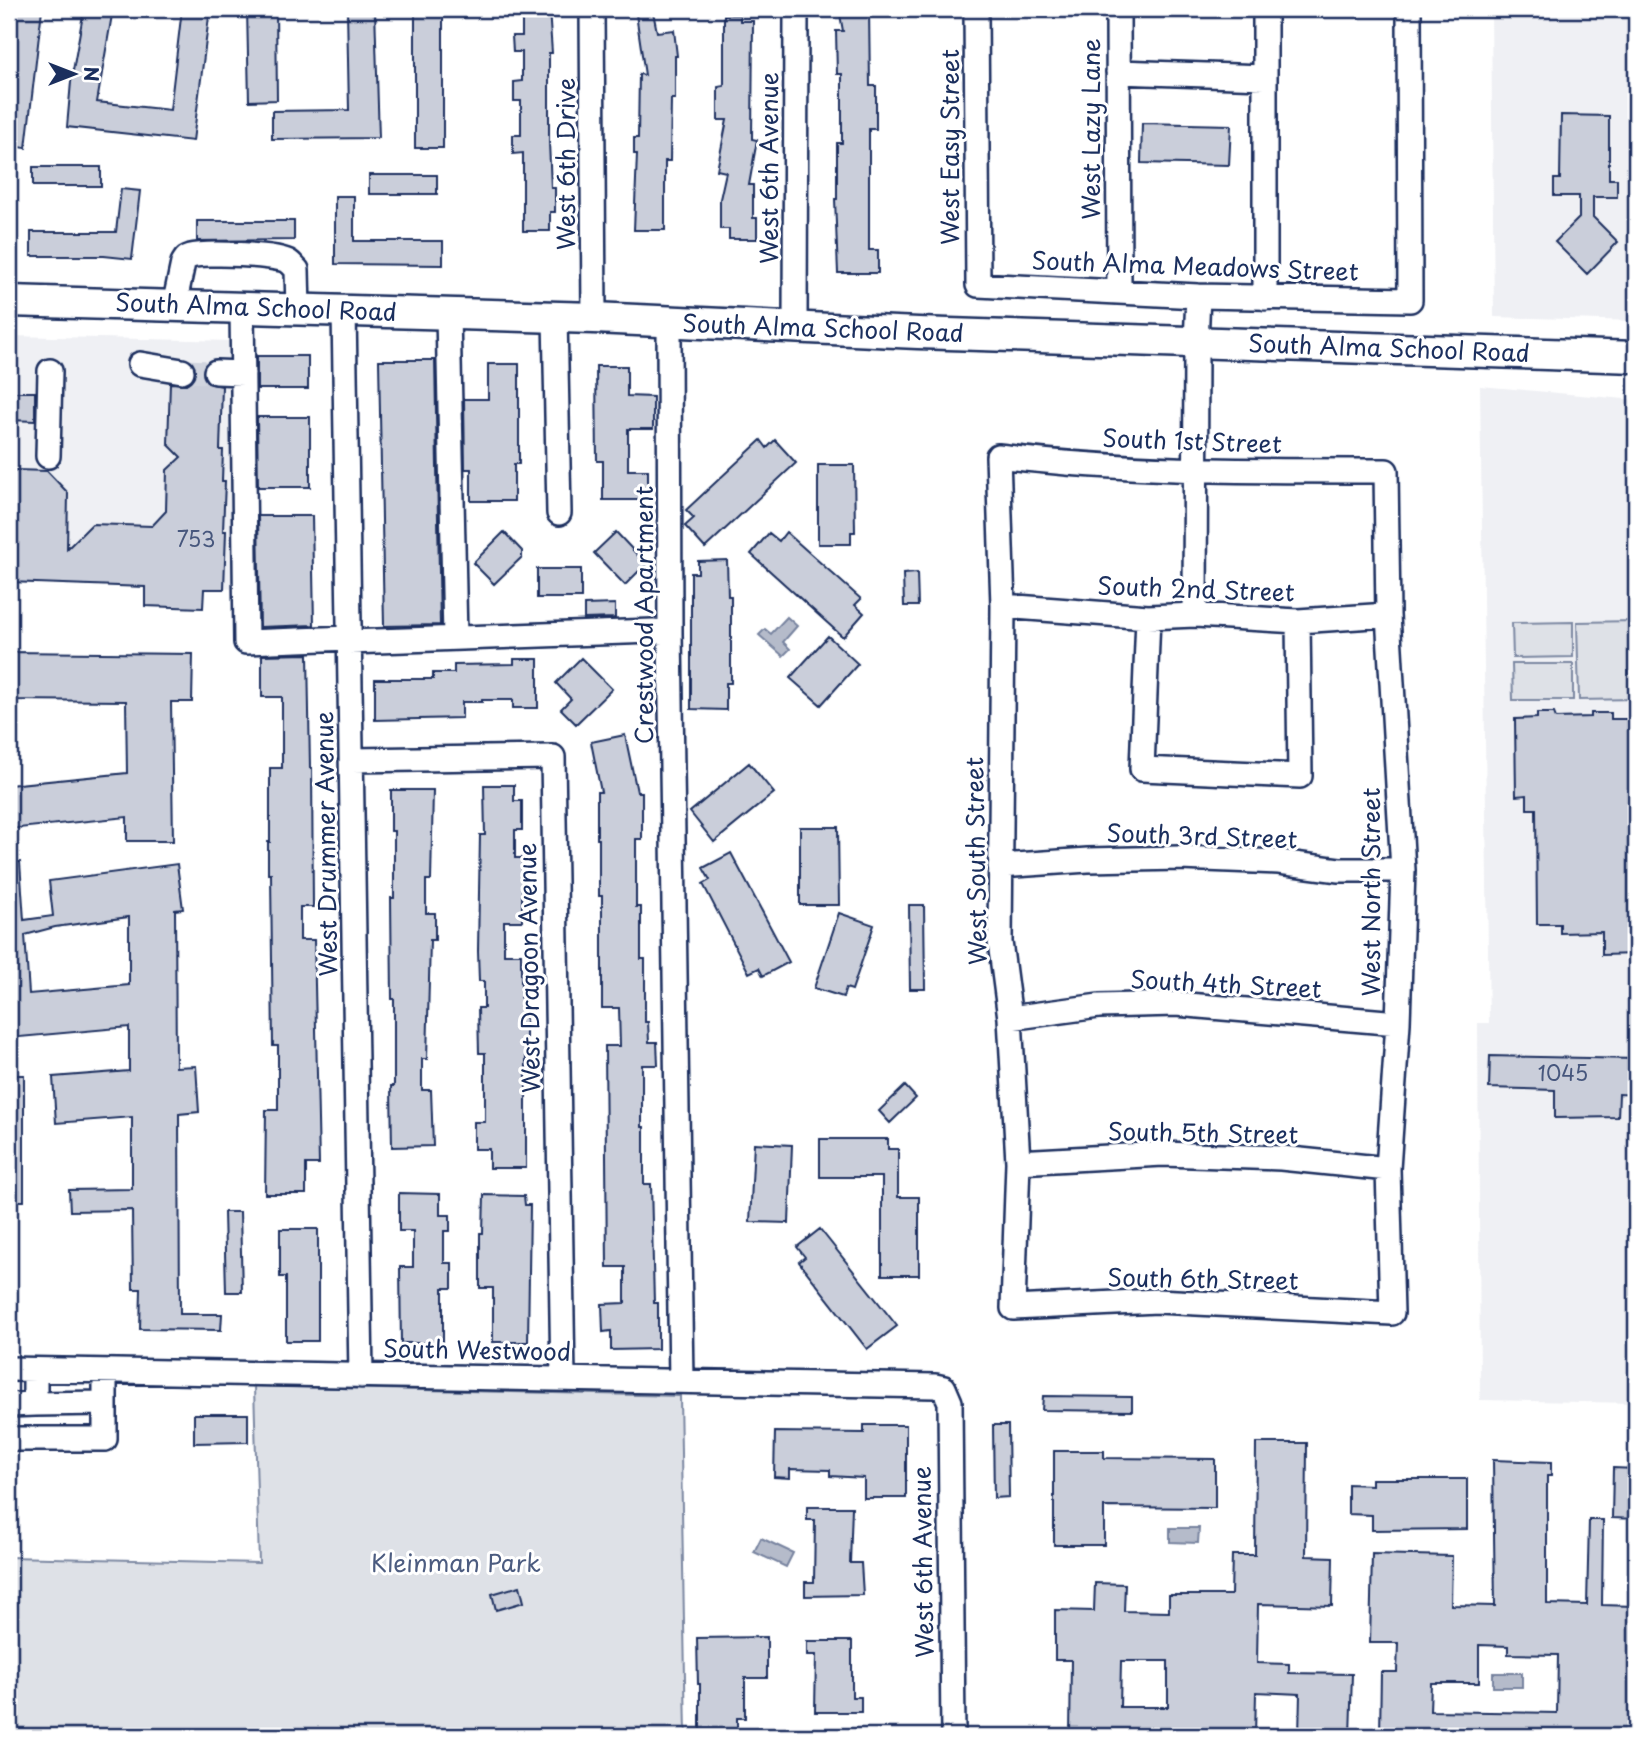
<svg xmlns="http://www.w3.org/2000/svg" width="1645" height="1745" viewBox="0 0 1645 1745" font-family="'Playpen Sans',sans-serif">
  <rect width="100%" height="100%" fill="#fff"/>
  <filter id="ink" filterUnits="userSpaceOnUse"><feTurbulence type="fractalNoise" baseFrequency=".0143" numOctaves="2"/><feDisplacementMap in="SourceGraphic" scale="14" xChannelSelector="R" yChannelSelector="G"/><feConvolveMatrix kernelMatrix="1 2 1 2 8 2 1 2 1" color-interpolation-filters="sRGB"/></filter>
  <g filter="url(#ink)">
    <path fill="#eff0f4" d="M1491,9H1636V321L1494,317Z
      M9,336L235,341L238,589L9,582Z
      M1480,386L1636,400V1403L1480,1400L1478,1023H1489Z"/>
    <path fill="#dee1e7" stroke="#7c88a2" stroke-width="2" d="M1636,621V699L1579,700L1577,622Z
      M1573,622V657L1513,658L1512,623Z
      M1512,664H1573V700H1513Z
      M254,1386L680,1396L686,1736H9V1557L259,1563Z"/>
    <path fill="#b5bbca" stroke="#77839f" stroke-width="2" d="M787,617L797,626L783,642L790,649L783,656L759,635L765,629L771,634Z
      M1170,1528H1199L1198,1543L1170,1542Z
      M761,1538L793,1553L786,1567L754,1552Z
      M1493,1673H1522V1687H1493Z"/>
    <path fill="#caceda" stroke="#1b2f5e" stroke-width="2" fill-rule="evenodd" d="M13,9H42L26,148L9,146V47Z
      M84,9H113L97,102L170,110L182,9H210L193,141L67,127L71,82Z
      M247,9H276L277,100L249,101Z
      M347,9H375L379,138L272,139V111L349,110Z
      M522,9H549L552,53H549V142L551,188H555V212H550V231H523V153L513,154V135H521V101H514V82L522,81V52H513L512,36H522Z
      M839,9H869L870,86H876V129H869V250H878V273H838L835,199H837V143H842V74H837L836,31H843Z
      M415,12H443V148H415Z
      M653,12L657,32L674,30L677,56H675V99H671L670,161H665V230H634L637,154H634V138H638L639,74L645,75L636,14Z
      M724,15H740V21H753L752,139L757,140L749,185H753V218H757V239H729V229H720V199L726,172L717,170L727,120H718V87L724,86Z
      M1561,115L1609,116V179H1617V197H1593V217L1618,242L1587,274L1555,242L1579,218V196H1554V179H1560Z
      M1142,123L1231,125L1229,165L1141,163Z
      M33,167H101V186H33Z
      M369,175H437V194H369Z
      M121,189L140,191L132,259L104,256H31V232H116Z
      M335,196H354V241H443V265L335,264Z
      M197,221H294V240L197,241Z
      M257,356H308V389H257Z
      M379,360H435L440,625L384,626Z
      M488,364H519V464H514V501H471V469H465L464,399H488Z
      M194,365H204L202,372L208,383L222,386L220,450H223L222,481H225L223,531H226L224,589H204L203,608L145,606V587L9,582V476L16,470L47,471L68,493L67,549L92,524L152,526L166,511L167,470L181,457L168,444L170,383L186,384L192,380L196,373Z
      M596,366H627V396L653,397V429H628V470H648V500H603V461H597Z
      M9,392H35V421L9,420Z
      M257,417H310V487H258Z
      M761,440L767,448L775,440L796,463L705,548L685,526L694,518L686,510Z
      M818,465H854L855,532H851V544H818Z
      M258,516H312L314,625L260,627Z
      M504,532L522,551V557L494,584L473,563Z
      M616,532L646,564L625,585L594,553Z
      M786,532L861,599L855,605L864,613L843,637L751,554L769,533L779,541Z
      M727,560L728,596H731V683H726V710L691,709V573H698V561Z
      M537,569H581V598H537Z
      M917,573L918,606H904L903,574Z
      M615,604V618L584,619V605Z
      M828,636L858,664L821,705L790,678Z
      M9,652L193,654L192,702H171L173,841H127V817L9,829V785L127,773L126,701L9,700Z
      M308,654L310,768H312L313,907H300V940H314L319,1164H306V1194H265L266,1110H278V1046H273L271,874H268V842H270V768H282V697H262V655Z
      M581,658L612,689L576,724L561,709L571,699L556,683Z
      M514,659H538V708H513V700H482V702H462V718L375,720V679H433V673H454V665L514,664Z
      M1537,713H1554L1556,718L1591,717V713H1611V719H1631L1632,751H1635L1636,761V954L1602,955V932L1560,933V924H1537L1536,809H1527V795L1516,796L1515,719L1537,718Z
      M625,735L637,792H642V839H636V907H641V959H645V1022H648L649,1042H657L658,1065H642V1127H644V1184H651L654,1303H658V1349L611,1350V1331L603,1332L602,1304L625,1303V1267H607L605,1046H620L619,1008H602V896H599V839H597V792H601L591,742Z
      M749,763L774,793L714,842L690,812Z
      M484,785H514V801H522V830H515V858H522V921H504V954H521V1008H526V1168H489V1149H474V1122H485V1053H479L478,1008H484V981H479L478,951L480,835H485Z
      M391,790H433L431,880H426V913H435V940H430L427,1059H422V1090H431L433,1146L392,1147L391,1086H394V999H392L391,898H394V831H391Z
      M800,827H838L839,905H800Z
      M731,853L789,962L763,976L759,968L749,973L703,884L710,880L703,868Z
      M9,862H20L24,920L53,916L49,881L177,864L183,909L175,910L176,1067L196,1066L199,1112L179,1114L180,1314H222L221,1330L140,1329L141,1289H133L132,1210L70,1211L69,1190L132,1189V1117L56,1123L53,1077L129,1071V1027L9,1038ZM129,917V985L29,994L25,935L55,927Z
      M909,905H924L925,989H910Z
      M839,913L874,925L852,990L846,988L843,997L814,988Z
      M1490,1056L1636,1059V1095L1619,1094L1618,1117L1555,1118V1090L1489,1088Z
      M9,1075H24V1201H9Z
      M905,1086L916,1098L890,1123L879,1111Z
      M820,1139H888V1149H898V1197H919V1275H882V1177H820Z
      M754,1143L792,1145L789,1223L750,1222Z
      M399,1193L440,1194V1215H450V1231H444V1263H452V1288H443V1343H401L400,1267H413V1231H399Z
      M484,1195L524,1196L525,1205H530L528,1342H493V1288H480V1233H483Z
      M224,1212H240L242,1292H226Z
      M280,1229H318V1341H286V1277H280Z
      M820,1229L897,1326L867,1349L799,1262L805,1257L797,1247Z
      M1043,1396L1132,1397V1411L1042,1410Z
      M194,1414H248V1442L194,1443Z
      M864,1425H906V1498H864V1478L830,1476V1470L790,1469V1478L774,1477L775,1432L864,1433Z
      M993,1425H1008L1009,1497L994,1498Z
      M1256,1443H1307L1306,1556L1333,1557L1332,1606L1258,1604L1257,1663L1289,1664V1673L1352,1674L1350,1736H1299L1300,1694L1256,1692L1255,1736H1070L1071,1660H1055V1610L1094,1611L1095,1583L1125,1584L1124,1611L1169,1612V1595H1231L1232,1555H1255ZM1121,1661H1168V1707H1120Z
      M1054,1451H1104V1458L1215,1459V1508L1104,1507V1545H1054Z
      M1493,1460L1551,1462V1476H1547V1604L1587,1605L1589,1520H1603L1602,1605L1634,1606L1636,1736H1380L1381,1672H1397L1398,1643H1370L1372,1554L1452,1556L1451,1605L1495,1606ZM1479,1645L1508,1646V1654L1558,1655L1557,1713L1430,1711L1431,1683H1479Z
      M1613,1468L1636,1469V1519L1612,1518Z
      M1372,1479H1467V1529L1372,1530V1515L1348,1514V1484L1372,1485Z
      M807,1507H852L850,1563H861L863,1595L805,1596V1582H814L815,1520H807Z
      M520,1586L524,1602L496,1610L492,1594Z
      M767,1637V1678H745V1718H737V1736H700V1684H698L697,1638Z
      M807,1641H852V1697H861V1712H815L816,1655H807Z"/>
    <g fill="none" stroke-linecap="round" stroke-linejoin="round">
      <path stroke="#d1d5df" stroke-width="23" stroke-dasharray="23 11" stroke-linecap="butt" d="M182,371L216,372"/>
      <defs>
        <path id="minor" d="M592,9L594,318
          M976,9L978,285L1198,296L1410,300L1409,9
          M1118,9L1119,292
          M1265,9V298
          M1118,72L1265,77
          M174,306L183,263C186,258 185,258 191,256C204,252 278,254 289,262C292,264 294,267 297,270L298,310
          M242,308L246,642L349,638
          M344,311L361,1376
          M448,314L455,638
          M555,317L559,513
          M669,322L670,633L681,1381
          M795,328L796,9
          M140,364L182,371
          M216,372L243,373
          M48,456L50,371
          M998,456C1127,472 1256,471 1386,471L1388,615L1403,870L1398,1023L1388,1169L1392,1313L1157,1301L1013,1308L1018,1162L1010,1018L1000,942L1003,606Z
          M1003,606L1148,617L1195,615L1298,621L1388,615
          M1195,615L1196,343L1198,296
          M1148,617L1142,769L1300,776L1298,621
          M349,642L653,631L670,633
          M352,760L553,757L563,1379
          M1000,866L1088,860L1180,858L1279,862L1339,870H1403
          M1010,1018L1099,1006L1176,1004L1398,1023
          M1018,1162L1163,1154L1281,1158L1388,1169
          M9,1369L935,1386L944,1388L950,1402L953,1736
          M35,1404L105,1403
          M9,1405L35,1404V1370
          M9,1439H105V1371"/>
        <path id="major" d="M9,301L594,318L918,333L1636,357"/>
      </defs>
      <use href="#minor" stroke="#1b2f5e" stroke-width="28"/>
      <use href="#major" stroke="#1b2f5e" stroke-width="35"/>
      <use href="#minor" stroke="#fff" stroke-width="23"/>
      <use href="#major" stroke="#fff" stroke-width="30"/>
    </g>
  </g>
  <g text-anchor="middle" stroke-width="6" stroke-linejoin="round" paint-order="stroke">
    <g font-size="21" fill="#47577d">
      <text x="196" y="547">753</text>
      <text x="1563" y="1081">1045</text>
    </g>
    <g font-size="24" fill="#1b2f5e" stroke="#fff">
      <text transform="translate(1092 129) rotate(-90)" y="8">West Lazy Lane</text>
      <text transform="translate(951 147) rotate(-90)" y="8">West Easy Street</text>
      <text transform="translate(567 164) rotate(-90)" y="8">West 6th Drive</text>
      <text transform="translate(770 168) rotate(-90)" y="8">West 6th Avenue</text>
      <text transform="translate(1195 267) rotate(2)" y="8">South Alma Meadows Street</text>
      <text transform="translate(256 308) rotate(2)" y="8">South Alma School Road</text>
      <text transform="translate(823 329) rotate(2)" y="8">South Alma School Road</text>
      <text transform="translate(1389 349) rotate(2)" y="8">South Alma School Road</text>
      <text transform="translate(1192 442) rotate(2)" y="8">South 1st Street</text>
      <text transform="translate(1196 590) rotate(2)" y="8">South 2nd Street</text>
      <text transform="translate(645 615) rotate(-90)" y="8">Crestwood Apartment</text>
      <text transform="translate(1202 837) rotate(2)" y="8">South 3rd Street</text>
      <text transform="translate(327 844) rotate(-91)" y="8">West Drummer Avenue</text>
      <text transform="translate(977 861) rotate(-91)" y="8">West South Street</text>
      <text transform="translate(1372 892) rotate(-90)" y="8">West North Street</text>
      <text transform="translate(530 968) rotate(-91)" y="8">West Dragoon Avenue</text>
      <text transform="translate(1226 985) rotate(3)" y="8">South 4th Street</text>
      <text transform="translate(1203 1134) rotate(1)" y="8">South 5th Street</text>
      <text transform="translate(1203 1280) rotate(1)" y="8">South 6th Street</text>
      <text transform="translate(477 1351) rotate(1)" y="8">South Westwood</text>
      <text transform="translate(924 1562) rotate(-91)" y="8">West 6th Avenue</text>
    </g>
    <g font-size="24" fill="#4c5c80" stroke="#fff">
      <text x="456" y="1572">Kleinman Park</text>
    </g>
  </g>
  <rect width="1645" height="1745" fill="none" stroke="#fff" stroke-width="35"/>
  <rect x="18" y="18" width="1610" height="1710" fill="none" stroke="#1b2f5e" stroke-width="2.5" filter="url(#ink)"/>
  <g transform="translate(74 74) rotate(90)" stroke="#ffffff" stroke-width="5" paint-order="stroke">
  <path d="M0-5L12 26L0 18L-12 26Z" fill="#1b2f5e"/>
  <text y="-10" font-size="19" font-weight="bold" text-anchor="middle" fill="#1b2f5e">N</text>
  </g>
</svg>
